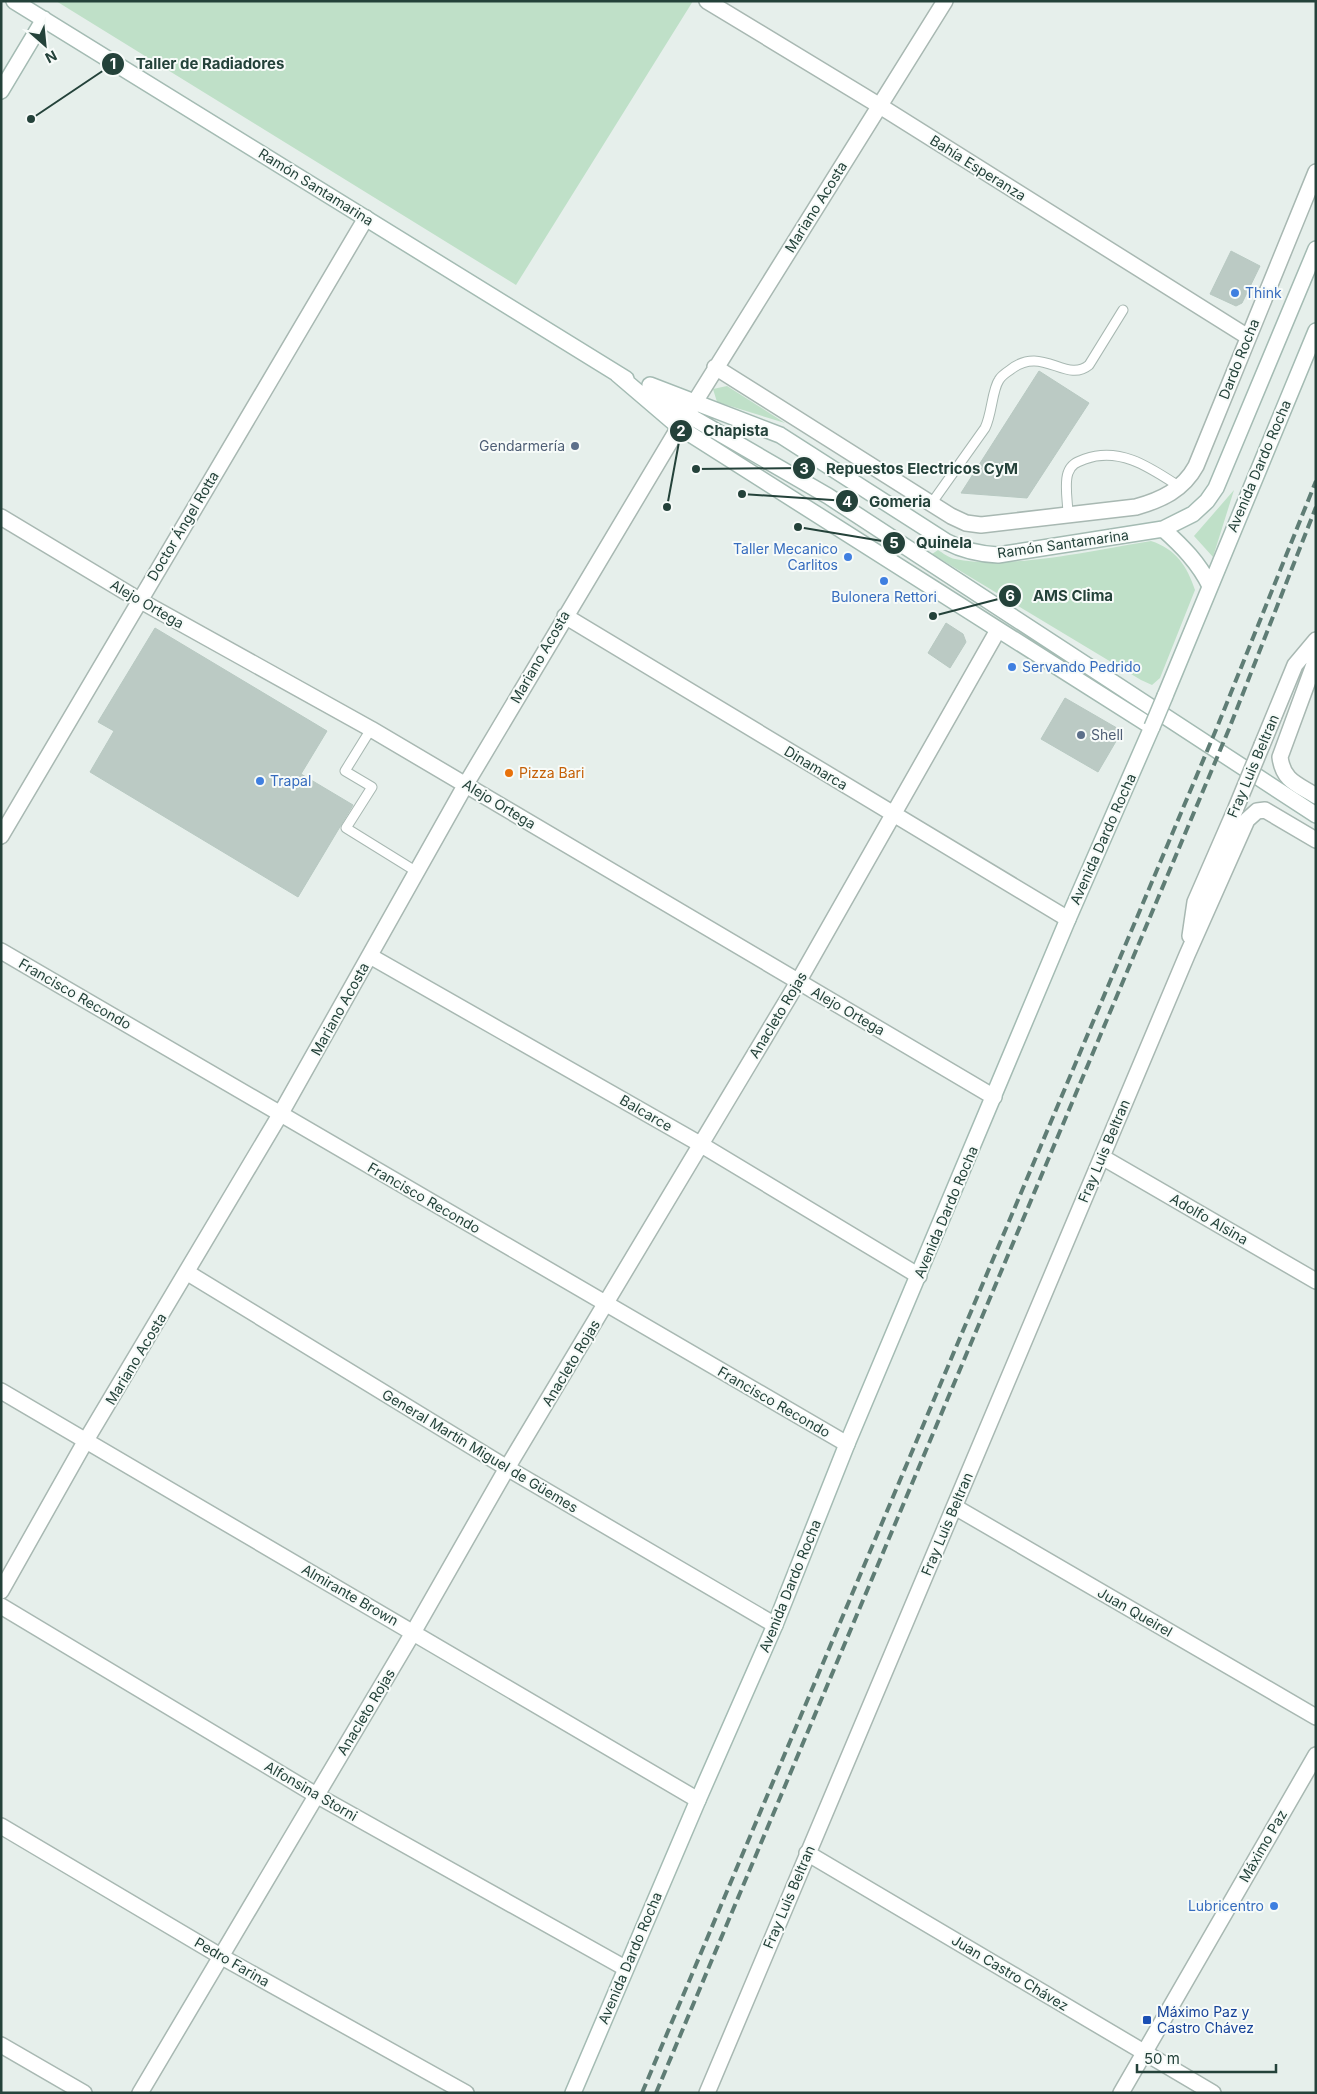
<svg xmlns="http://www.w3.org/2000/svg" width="1317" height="2094" viewBox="0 0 1317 2094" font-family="Inter,sans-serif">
  <rect width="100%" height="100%" fill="#e6efeb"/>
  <path fill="#bfe0c8" d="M56,1H693L516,285Z
    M727,386L785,423L717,402L713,389Z
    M1234,490L1213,557L1194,536Z
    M1151,541C1176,549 1187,566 1195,590L1160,678L1152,685L1141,680L932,554L938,550C943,553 949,558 955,559C1010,570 1095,550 1151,541Z"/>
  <path fill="#bbcac4" stroke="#b8c9c2" d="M1231,251L1260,266L1242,303L1236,306L1210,294Z
    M1039,371L1089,403L1027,498L961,493Z
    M946,623L963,634L966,642L950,668L928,653Z
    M155,628L327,731L301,774L353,805L298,897L90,772L114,731L98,722Z
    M1065,698L1122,731L1098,772L1041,739Z"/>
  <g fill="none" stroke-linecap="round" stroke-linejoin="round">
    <defs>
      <path id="service" d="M931,504L985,428C992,414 992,390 999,380C1001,376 1007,372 1010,370C1042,344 1066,384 1089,365L1123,310
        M1068,515C1068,503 1064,484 1068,473C1071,464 1077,462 1085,459C1121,446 1152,469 1180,487
        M371,729L345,771L372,787L346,828L417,872"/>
      <path id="minor" d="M707,1L880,106L1248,337
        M715,367L951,516L966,523L981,525L1136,507C1161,500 1183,490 1196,466L1316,172
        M688,413L945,1
        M1,517L139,600L371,729L994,1097
        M565,616L1068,919
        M1316,659L1280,757C1283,781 1297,784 1316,796
        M1262,745L1295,665L1316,640
        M1,836L366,218
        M1190,936L1195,902L1236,808
        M1,951L847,1444
        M370,956L700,1144L919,1276
        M1102,1157L1316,1281
        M188,1273L507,1468L775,1625
        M1,1391L698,1800
        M955,1507L1316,1717
        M1,1591L85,1442L281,1113L466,784L679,427
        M1,1606L316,1795L625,1968
        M1,1826L222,1957L466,2093
        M807,1853L1213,2093
        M1,2045L84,2093
        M140,2093L414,1631L507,1468L798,982L998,630
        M707,2093L1187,955L1247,820L1257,811L1265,810L1316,840"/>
      <path id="tertiary" d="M1121,2093L1316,1755"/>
      <path id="secondary" d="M14,1L626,379
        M1,91L44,19
        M650,385L780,435L947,542C964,551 979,554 998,555L1163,529L1193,514L1207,501L1216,488L1316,249
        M650,393L828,496L1316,815
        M1163,529C1182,546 1199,563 1210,586
        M1165,696L1316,331
        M573,2093L698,1800L775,1625L847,1444L1068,919L1152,727L679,427L617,374"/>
    </defs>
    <use href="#service" stroke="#a8b8b2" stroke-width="11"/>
    <use href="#minor" stroke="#a8b8b2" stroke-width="18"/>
    <use href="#tertiary" stroke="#a8b8b2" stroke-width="18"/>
    <use href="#secondary" stroke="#a4bbb3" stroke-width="18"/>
    <use href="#service" stroke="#fff" stroke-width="9"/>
    <use href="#minor" stroke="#fff" stroke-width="15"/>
    <use href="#tertiary" stroke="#fff" stroke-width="15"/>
    <use href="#secondary" stroke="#fff" stroke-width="15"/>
    <path stroke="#5f7d75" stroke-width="4" stroke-dasharray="10 5" stroke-linecap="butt" d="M642,2093L1218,725L1316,481
      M656,2093L1229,729L1316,507"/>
    <defs>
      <path id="minor-bridge" d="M1236,808L1262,745"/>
      <path id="secondary-bridge" d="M1152,727L1165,696"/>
    </defs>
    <use href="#minor-bridge" stroke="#a8b8b2" stroke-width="18" stroke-linecap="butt"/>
    <use href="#secondary-bridge" stroke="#a4bbb3" stroke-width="18" stroke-linecap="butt"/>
    <use href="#minor-bridge" stroke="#fff" stroke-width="15"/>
    <use href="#secondary-bridge" stroke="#fff" stroke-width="15"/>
  </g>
  <g fill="#3f7fe0" stroke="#f7fbf9" stroke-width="2">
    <circle cx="1235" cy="293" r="5"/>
    <circle cx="848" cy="557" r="5"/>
    <circle cx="884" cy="581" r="5"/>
    <circle cx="1012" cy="667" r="5"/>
    <circle cx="260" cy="781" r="5"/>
    <circle cx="1274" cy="1906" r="5"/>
  </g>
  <g fill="#5c6f8a" stroke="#f7fbf9" stroke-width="2">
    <circle cx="575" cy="446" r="5"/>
    <circle cx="1081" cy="735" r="5"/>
  </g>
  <circle fill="#e8710a" stroke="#f7fbf9" stroke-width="2" cx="509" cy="773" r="5"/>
  <rect fill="#1a4fb4" stroke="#f7fbf9" stroke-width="2" x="1142" y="2015" width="10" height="10" rx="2.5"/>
  <g text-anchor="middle" stroke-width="4" stroke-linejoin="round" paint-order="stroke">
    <g font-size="14" fill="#24423a" stroke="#f7fbf9">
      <text transform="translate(978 168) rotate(32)" y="5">Bahía Esperanza</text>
      <text transform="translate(316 187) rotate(32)" y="5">Ramón Santamarina</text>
      <text transform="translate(816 207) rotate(-58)" y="5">Mariano Acosta</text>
      <text transform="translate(1239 359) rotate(-68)" y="5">Dardo Rocha</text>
      <text transform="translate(1259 466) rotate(-67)" y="5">Avenida Dardo Rocha</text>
      <text transform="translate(183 526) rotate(-59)" y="5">Doctor Ángel Rotta</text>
      <text transform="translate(1063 544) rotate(-8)" y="5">Ramón Santamarina</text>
      <text transform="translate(147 604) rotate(30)" y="5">Alejo Ortega</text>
      <text transform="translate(540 657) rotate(-60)" y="5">Mariano Acosta</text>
      <text transform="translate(1253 766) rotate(-67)" y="5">Fray Luis Beltran</text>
      <text transform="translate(816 768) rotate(31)" y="5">Dinamarca</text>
      <text transform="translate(499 804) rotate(31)" y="5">Alejo Ortega</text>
      <text transform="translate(1103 839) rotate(-66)" y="5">Avenida Dardo Rocha</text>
      <text transform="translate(75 994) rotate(30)" y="5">Francisco Recondo</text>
      <text transform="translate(340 1009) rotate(-61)" y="5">Mariano Acosta</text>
      <text transform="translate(848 1011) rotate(30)" y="5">Alejo Ortega</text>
      <text transform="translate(778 1015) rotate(-59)" y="5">Anacleto Rojas</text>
      <text transform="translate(646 1113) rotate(30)" y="5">Balcarce</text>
      <text transform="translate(1104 1151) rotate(-67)" y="5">Fray Luis Beltran</text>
      <text transform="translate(424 1198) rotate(30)" y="5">Francisco Recondo</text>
      <text transform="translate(946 1212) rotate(-67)" y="5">Avenida Dardo Rocha</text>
      <text transform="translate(1209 1219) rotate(30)" y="5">Adolfo Alsina</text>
      <text transform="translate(136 1359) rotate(-59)" y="5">Mariano Acosta</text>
      <text transform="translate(571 1363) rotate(-59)" y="5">Anacleto Rojas</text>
      <text transform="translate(774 1402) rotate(30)" y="5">Francisco Recondo</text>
      <text transform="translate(480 1451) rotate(31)" y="5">General Martín Miguel de Güemes</text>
      <text transform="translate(947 1524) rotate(-67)" y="5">Fray Luis Beltran</text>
      <text transform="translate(790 1586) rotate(-68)" y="5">Avenida Dardo Rocha</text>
      <text transform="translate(350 1595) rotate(30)" y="5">Almirante Brown</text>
      <text transform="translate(1135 1612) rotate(30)" y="5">Juan Queirel</text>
      <text transform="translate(366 1712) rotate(-59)" y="5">Anacleto Rojas</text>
      <text transform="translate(311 1791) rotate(30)" y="5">Alfonsina Storni</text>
      <text transform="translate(1263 1846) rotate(-60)" y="5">Máximo Paz</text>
      <text transform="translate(789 1897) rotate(-67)" y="5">Fray Luis Beltran</text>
      <text transform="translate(630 1958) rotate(-67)" y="5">Avenida Dardo Rocha</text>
      <text transform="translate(232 1962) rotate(30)" y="5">Pedro Farina</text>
      <text transform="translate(1010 1973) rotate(31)" y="5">Juan Castro Chávez</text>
    </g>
    <g font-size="14" fill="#366cbe" stroke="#f7fbf9" text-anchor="start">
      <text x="1245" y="298">Think</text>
      <text x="838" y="554" text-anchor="end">Taller Mecanico<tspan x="838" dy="16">Carlitos</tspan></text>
      <text x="884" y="602" text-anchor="middle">Bulonera Rettori</text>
      <text x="1022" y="672">Servando Pedrido</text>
      <text x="270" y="786">Trapal</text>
      <text x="1264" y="1911" text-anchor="end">Lubricentro</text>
    </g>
    <g font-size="14" fill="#4e5e75" stroke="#f7fbf9" text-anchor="end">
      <text x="565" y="451">Gendarmería</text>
      <text x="1091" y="740" text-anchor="start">Shell</text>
    </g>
    <g font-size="14" fill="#c56008" stroke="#f7fbf9" text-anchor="start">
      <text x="519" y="778">Pizza Bari</text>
    </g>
    <g font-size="14" fill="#164399" stroke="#f7fbf9" text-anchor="start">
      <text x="1157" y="2017">Máximo Paz y<tspan x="1157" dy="16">Castro Chávez</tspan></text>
    </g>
  </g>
  <path fill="none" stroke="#24423a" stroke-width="2" d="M31 119L113 64M667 507L681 431M696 469L804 468M742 494L847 501M798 527L894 543M933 616L1010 596"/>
  <g fill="#24423a" stroke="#f7fbf9" stroke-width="2">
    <circle cx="31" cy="119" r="5"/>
    <circle cx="667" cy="507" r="5"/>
    <circle cx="696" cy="469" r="5"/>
    <circle cx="742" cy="494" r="5"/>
    <circle cx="798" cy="527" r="5"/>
    <circle cx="933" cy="616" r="5"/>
    <circle cx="113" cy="64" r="12"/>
    <circle cx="681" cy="431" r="12"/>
    <circle cx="804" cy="468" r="12"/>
    <circle cx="847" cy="501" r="12"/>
    <circle cx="894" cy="543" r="12"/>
    <circle cx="1010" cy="596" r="12"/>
  </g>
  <g font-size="15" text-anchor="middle" font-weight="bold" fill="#fff">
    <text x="113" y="69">1</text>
    <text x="681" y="436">2</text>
    <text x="804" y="474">3</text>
    <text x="847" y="507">4</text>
    <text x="894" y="548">5</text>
    <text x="1010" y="601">6</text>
  </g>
  <g font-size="15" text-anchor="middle" font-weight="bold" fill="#24423a" stroke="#f7fbf9" stroke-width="4" stroke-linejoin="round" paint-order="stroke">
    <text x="210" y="69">Taller de Radiadores</text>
    <text x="736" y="436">Chapista</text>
    <text x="922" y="474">Repuestos Electricos CyM</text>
    <text x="900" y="507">Gomeria</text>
    <text x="944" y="548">Quinela</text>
    <text x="1073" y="601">AMS Clima</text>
  </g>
  <rect width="1317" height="2094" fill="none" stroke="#24423a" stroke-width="5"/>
  <g transform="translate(45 45) rotate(153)" stroke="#f7fbf9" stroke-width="4" paint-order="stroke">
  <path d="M0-4L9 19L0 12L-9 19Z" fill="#24423a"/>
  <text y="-8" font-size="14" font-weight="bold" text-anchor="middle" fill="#24423a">N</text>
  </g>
  <path d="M1137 2064v8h139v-8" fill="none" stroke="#24423a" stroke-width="2.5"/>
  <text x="1144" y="2064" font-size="15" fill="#24423a" stroke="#f7fbf9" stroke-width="4" paint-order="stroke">50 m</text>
</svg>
